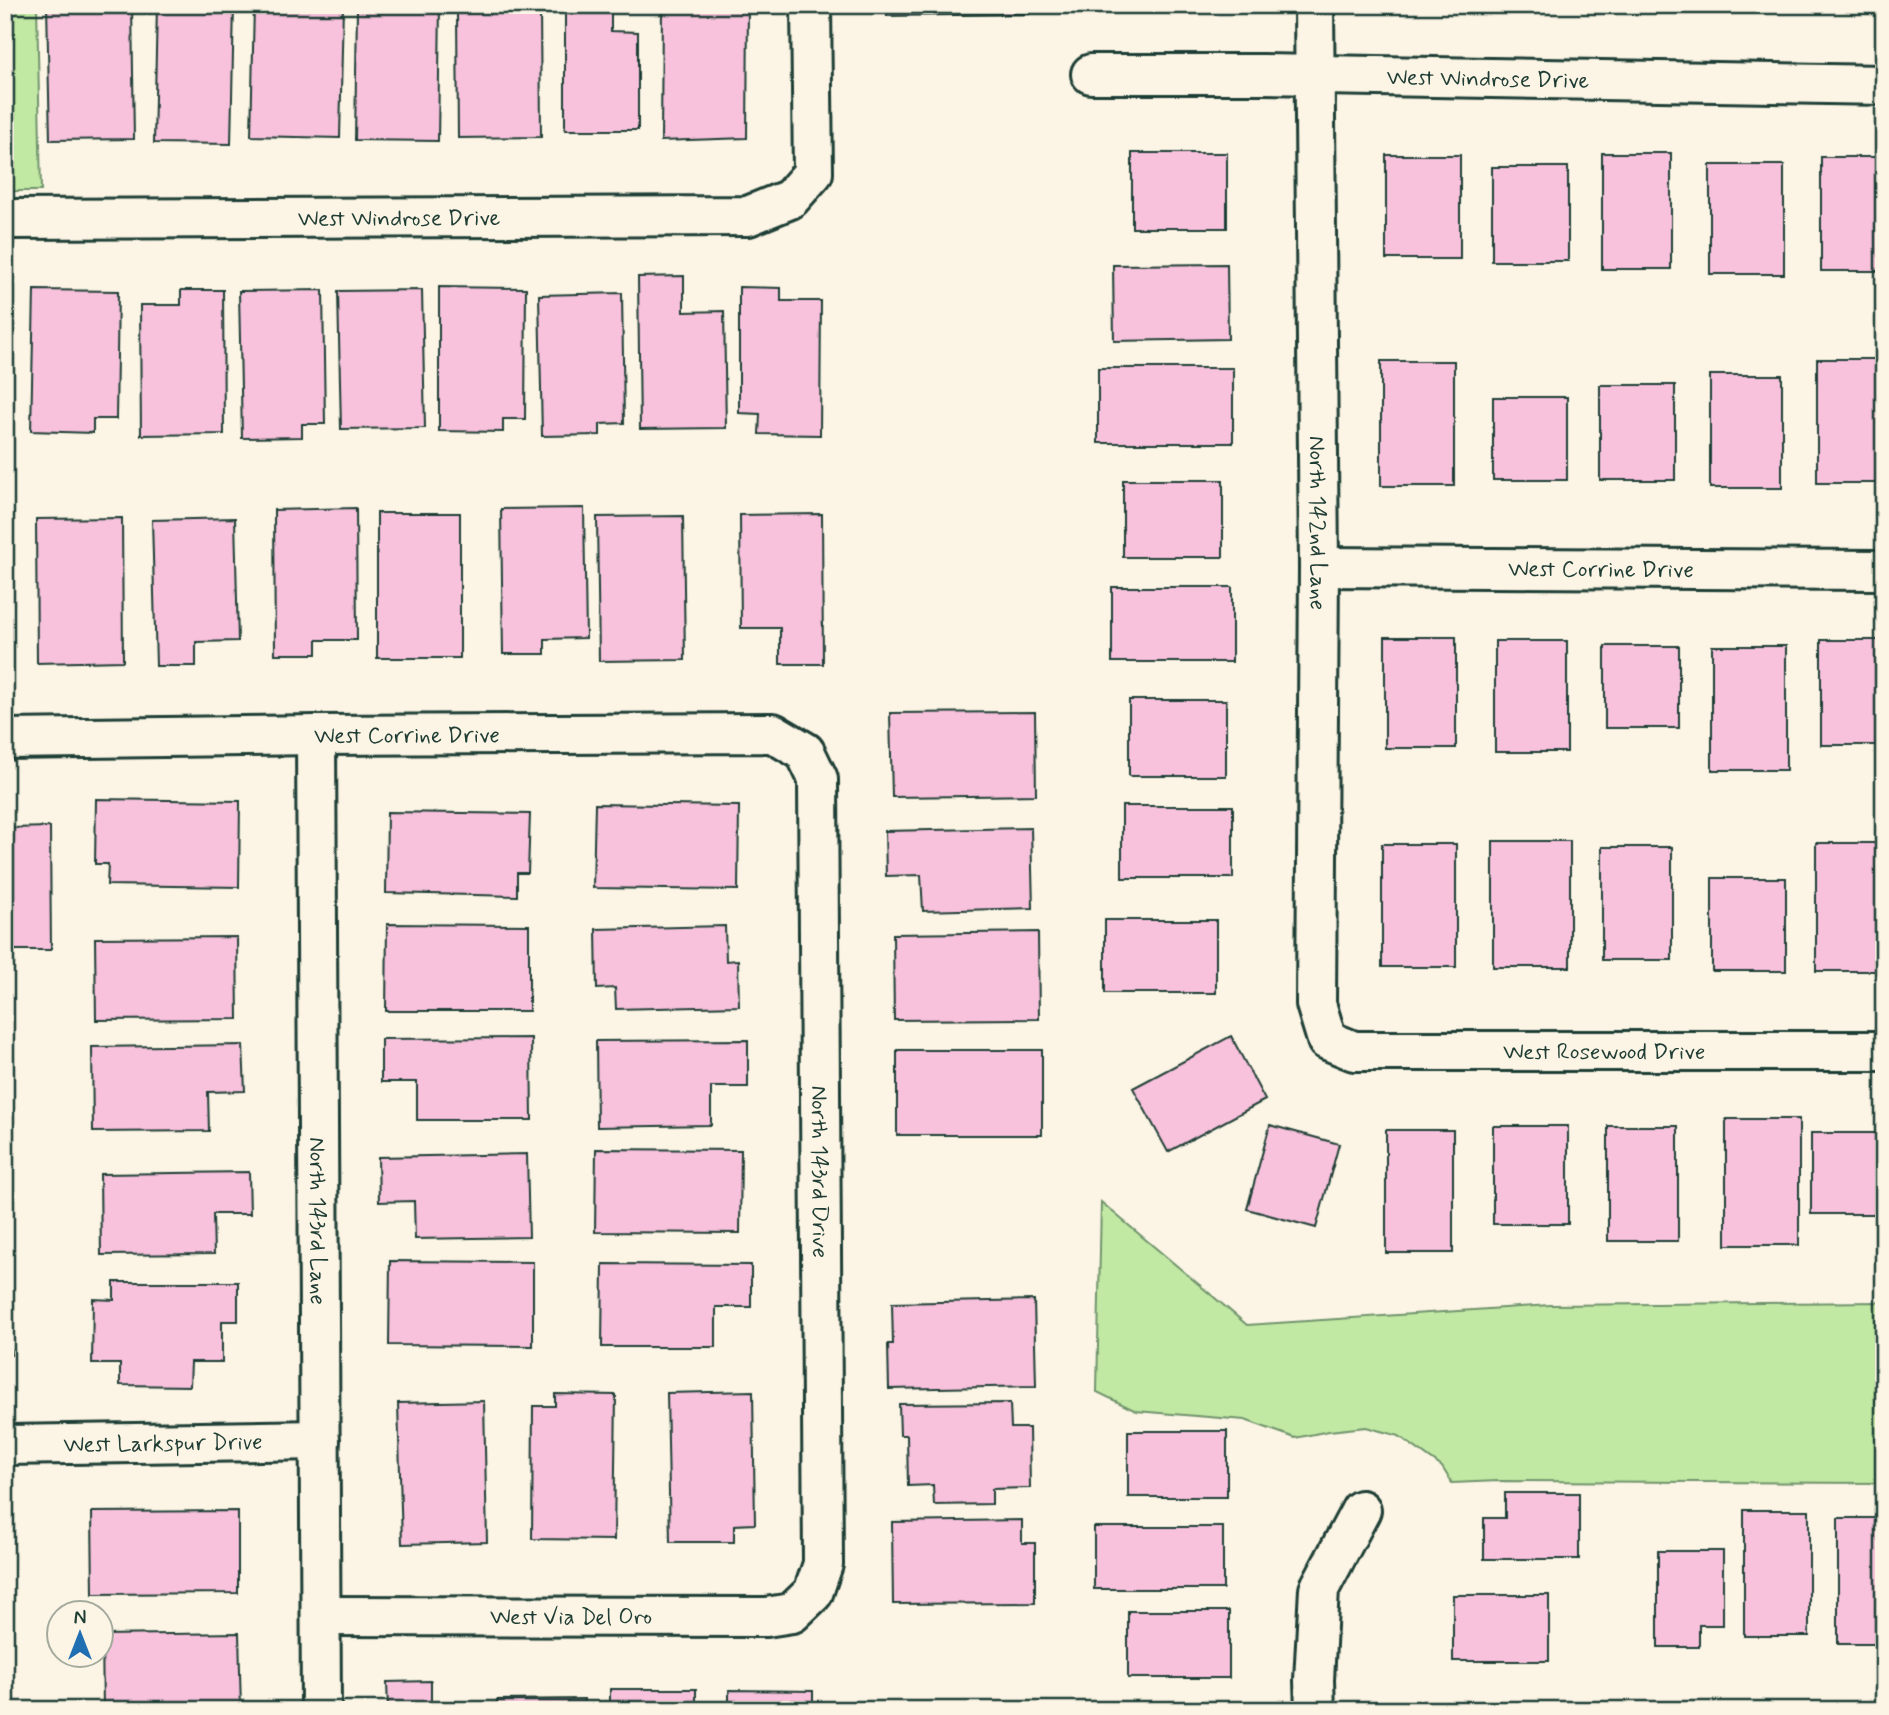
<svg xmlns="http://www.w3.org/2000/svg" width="1889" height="1715" viewBox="0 0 1889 1715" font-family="Mynerve,sans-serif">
  <rect width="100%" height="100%" fill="#fcf5e5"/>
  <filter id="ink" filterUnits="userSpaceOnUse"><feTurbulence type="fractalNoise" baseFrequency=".0143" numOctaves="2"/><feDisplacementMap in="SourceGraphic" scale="14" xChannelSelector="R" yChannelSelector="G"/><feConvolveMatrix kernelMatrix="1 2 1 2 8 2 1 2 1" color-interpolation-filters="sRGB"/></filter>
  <g filter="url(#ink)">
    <path fill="#c2e9a4" stroke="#70936c" stroke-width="2" d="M5,5H37L41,191H5Z
      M1101,1202L1247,1325L1551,1305L1884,1302V1483L1499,1481L1452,1483L1442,1467L1399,1436L1366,1427L1329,1431L1295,1438L1245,1420L1136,1411L1097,1392Z"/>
    <path fill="#f8c2dc" stroke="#1f3d34" stroke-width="2" d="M47,5H132L134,139L50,140Z
      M157,5H234L231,144L154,143Z
      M254,5H343L340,138L251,136Z
      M380,5H440L438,141L355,140L357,9L379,10Z
      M477,5H540L541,137L458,138L457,13H477Z
      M662,5H748L747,138L661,141Z
      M887,5H1029V14L887,16Z
      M1102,5H1232V7H1102Z
      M1708,5H1776V7H1708Z
      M565,13H611V31L638,32V130H565Z
      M1132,153H1227V228H1132Z
      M1602,153H1671V269H1602Z
      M1386,155H1460V259H1386Z
      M1821,157H1884V271H1821Z
      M1710,165H1784V274H1710Z
      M1492,167H1568V261H1492Z
      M1227,264L1228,339L1114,341L1113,265Z
      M684,276V312L724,311L726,428L640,429L638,277Z
      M439,287L526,288L525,419H503V432L439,431Z
      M739,287L781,288V301H821L820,435L759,434L760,414L739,413Z
      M34,290L118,291L116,419H93V433L31,431Z
      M181,290H223L224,434L141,435L140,305H181Z
      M323,290L325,424H302V437L242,438L239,291Z
      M422,290L425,428L341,429L338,291Z
      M622,293L624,423L600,424V435L542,436L539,295Z
      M1817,359H1884V483H1817Z
      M1381,361H1454V486H1381Z
      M1098,368H1233V443H1098Z
      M1710,375H1782V488H1710Z
      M1600,385H1675V480H1600Z
      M1493,397H1567V480H1493Z
      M1123,480H1223V557H1123Z
      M356,508L357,640H317V654H275L274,510Z
      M584,508L586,638L545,639V654H503L501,509Z
      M377,513H460V658H377Z
      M822,514L823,664H780V628H741L740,515Z
      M683,516L685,660L599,661L597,517Z
      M122,518L123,661L37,663L36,519Z
      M235,518L238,641L196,642V666H156L152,520Z
      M1112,587H1232V662H1112Z
      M1385,637H1456V748H1385Z
      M1821,640H1884V745H1821Z
      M1495,641H1567V752H1495Z
      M1605,646H1679V728H1605Z
      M1712,646H1786V770H1712Z
      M1129,700H1226V776H1129Z
      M1035,712L1036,795L892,797L890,713Z
      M96,799L240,801L239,887L107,885L108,864H95Z
      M595,804L739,806L738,890L593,888Z
      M1122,806H1233V878H1122Z
      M387,812L530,814L528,873H517V896L386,893Z
      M50,827L51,950H5V852H10V828Z
      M1031,828L1033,908L923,911L921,875L886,876L885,831Z
      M1493,841H1570V967H1493Z
      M1816,843H1884V971H1816Z
      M1382,844H1456V967H1382Z
      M1602,847H1672V960H1602Z
      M1712,878H1786V971H1712Z
      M1105,920H1216V993H1105Z
      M387,924L529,925V1011H386Z
      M725,926L726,961L738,960L739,1006L616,1009L615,988L597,989L596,929Z
      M1038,932L1039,1019L894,1020L893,934Z
      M237,937L238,1019L96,1020L95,938Z
      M1231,1036L1265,1100L1168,1152L1133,1088Z
      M531,1038L532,1120H417V1082H381V1039Z
      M748,1040V1087H711V1125L597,1127L596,1041Z
      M243,1045L245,1091L208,1092L209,1131L93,1132L92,1047Z
      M897,1050H1042V1135H897Z
      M1726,1119H1799V1245H1726Z
      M1270,1125L1339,1144L1316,1228L1247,1209Z
      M1493,1126H1568V1224H1493Z
      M1608,1126H1678V1241H1608Z
      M1386,1130H1453V1253H1386Z
      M1811,1133H1884V1214H1811Z
      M596,1149L741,1150L740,1233L595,1232Z
      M527,1154L529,1237L415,1239L414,1201L379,1202L378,1157Z
      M249,1172L250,1214H213L214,1254L101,1255L100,1174Z
      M390,1261L533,1262V1346L389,1345Z
      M603,1264L751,1265V1307H716V1347H602Z
      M114,1282H238V1321H222V1362H191L190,1386L120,1385V1364H92L93,1299L114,1300Z
      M5,1288L11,1355H5Z
      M1034,1300L1036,1386L889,1389L888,1344H893L892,1303Z
      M753,1391L755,1524L734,1525V1542H670L667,1393Z
      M555,1394L616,1395L614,1540L532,1539L533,1406H555Z
      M484,1401L487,1542L402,1544L398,1403Z
      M1010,1403L1011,1428H1029L1030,1488L992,1489V1504L934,1505L933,1485L908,1486L907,1435H900L899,1404Z
      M1128,1431H1227V1497H1128Z
      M1505,1493H1579V1559H1484V1518H1505Z
      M1744,1510H1809V1636H1744Z
      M238,1511V1593L93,1594L92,1512Z
      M1838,1518H1884V1644H1838Z
      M1022,1520V1543H1035V1603L893,1604L892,1522Z
      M1094,1527H1223V1589H1094Z
      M1658,1551H1723V1625H1699V1647H1658Z
      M1453,1595H1549V1661H1453Z
      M1128,1611H1229V1678H1128Z
      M239,1633L241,1710H103L102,1635Z
      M431,1681V1710H388L387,1682Z
      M610,1689H696V1710H610Z
      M729,1690L813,1691V1710H729Z
      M584,1699V1710H498L497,1700Z"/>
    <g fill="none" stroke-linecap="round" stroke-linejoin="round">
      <defs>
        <g id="street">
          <path id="s1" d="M1314,5L1319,567L1316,1004L1327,1040L1354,1051H1884"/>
          <path id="s2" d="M1091,74H1262L1884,85"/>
          <path id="s3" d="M5,219L748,216L790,199L813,173L811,5"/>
          <path id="s4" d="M1319,567L1884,570"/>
          <path id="s5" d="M316,735L321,1710"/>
          <path id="s6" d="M5,739L316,735L773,733L805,752L818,779L823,1564L813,1593L792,1613L766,1617L321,1616"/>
          <path id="s7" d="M5,1445L320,1440"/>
          <path d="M1315,1710L1314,1680L1319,1589L1361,1510"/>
        </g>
      </defs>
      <use href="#street" stroke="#1f3d34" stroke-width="44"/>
      <use href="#street" stroke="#fcf5e5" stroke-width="38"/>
    </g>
  </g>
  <g text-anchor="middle" stroke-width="6" stroke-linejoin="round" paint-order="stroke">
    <g font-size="23" fill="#1f3d34" stroke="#fcf5e5">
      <text dy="8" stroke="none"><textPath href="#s2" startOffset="397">West Windrose Drive</textPath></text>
      <text dy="8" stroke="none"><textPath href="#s3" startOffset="394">West Windrose Drive</textPath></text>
      <text dy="8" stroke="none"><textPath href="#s1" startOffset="518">North 142nd Lane</textPath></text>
      <text dy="8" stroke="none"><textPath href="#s4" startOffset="282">West Corrine Drive</textPath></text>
      <text dy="8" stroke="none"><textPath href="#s6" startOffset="402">West Corrine Drive</textPath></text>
      <text dy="8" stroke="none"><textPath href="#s1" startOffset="1316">West Rosewood Drive</textPath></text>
      <text dy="8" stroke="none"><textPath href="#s6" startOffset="1228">North 143rd Drive</textPath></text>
      <text dy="8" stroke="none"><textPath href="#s5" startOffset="486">North 143rd Lane</textPath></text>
      <text dy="8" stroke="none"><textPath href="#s7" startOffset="158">West Larkspur Drive</textPath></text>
      <text x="571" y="1624">West Via Del Oro</text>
    </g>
  </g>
  <rect width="1889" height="1715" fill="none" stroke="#fcf5e5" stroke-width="28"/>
  <rect x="14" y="14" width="1861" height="1687" fill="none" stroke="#1f3d34" stroke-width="2.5" filter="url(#ink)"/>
  <g transform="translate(80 1634)"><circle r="33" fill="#fcf5e5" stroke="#a4ab9e" stroke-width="2"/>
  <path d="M0-5L12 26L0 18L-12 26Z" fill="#1f6fb2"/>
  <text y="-10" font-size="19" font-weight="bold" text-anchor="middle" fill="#1f3d34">N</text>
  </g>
</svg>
